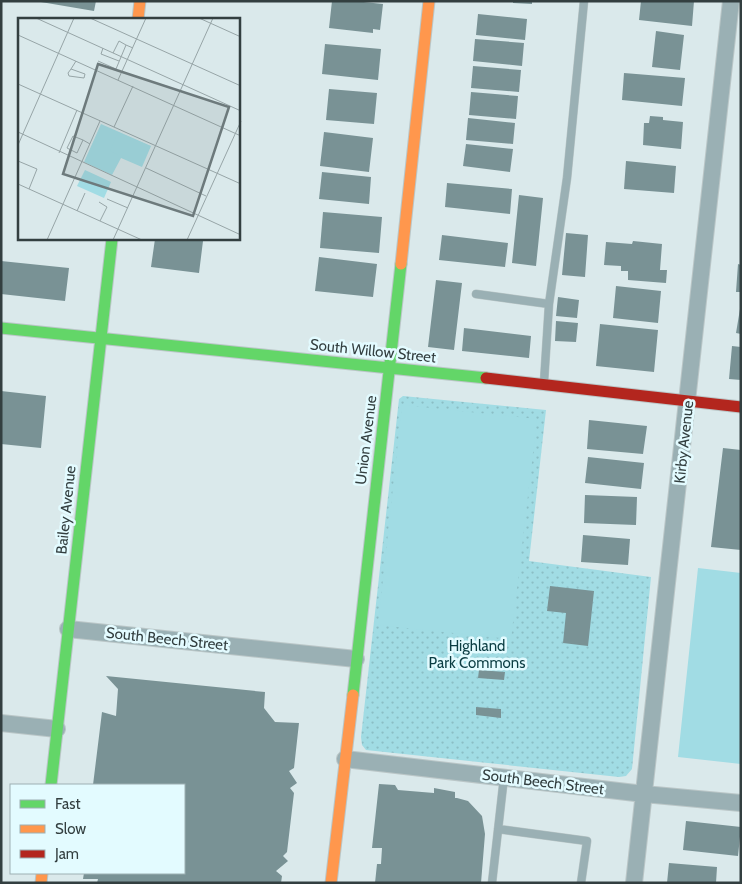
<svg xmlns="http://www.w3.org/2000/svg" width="742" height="884" viewBox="0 0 742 884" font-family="Cabin,sans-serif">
  <defs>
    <pattern id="grass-dots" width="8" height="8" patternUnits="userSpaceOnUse" patternTransform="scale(1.25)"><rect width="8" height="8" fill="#a1dce4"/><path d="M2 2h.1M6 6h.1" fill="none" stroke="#8bbec5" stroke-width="1.8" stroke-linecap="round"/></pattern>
  </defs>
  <rect width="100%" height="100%" fill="#dae9eb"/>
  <path fill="url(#grass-dots)" d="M403,396L546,410L529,561L651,577L632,769L626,776L619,777L366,750L362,745L361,737L399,399Z"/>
  <path fill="#a1dce4" d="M402,405L537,419L511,639L378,625Z
    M698,568L741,573V764L678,757Z"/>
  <path fill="#799295" d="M35,1H96L94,11Z
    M332,1H354L383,4L380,30L373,29V33L329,28Z
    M513,1H532V4L513,3Z
    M641,1H694L692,26L639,20Z
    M478,14L527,19L525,40L476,35Z
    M656,31L684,35L680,70L652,67Z
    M475,39L524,43L522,66L473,61Z
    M325,44L381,49L378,80L322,74Z
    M473,66L521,70L519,92L471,88Z
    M624,73L685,78L682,106L622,100Z
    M329,89L377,93L374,124L326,120Z
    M471,92L518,96L516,119L469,115Z
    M650,116L663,117V120L683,122L681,149L643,145L644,123H649Z
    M468,118L515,123L513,144L466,140Z
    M324,132L373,138L369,172L320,166Z
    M466,144L513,149L510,172L463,166Z
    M626,161L676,166L674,193L624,189Z
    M322,172L371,177L369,204L319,199Z
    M447,183L512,189L510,214L445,207Z
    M519,195L543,198L536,266L512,263Z
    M323,212L382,217L379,253L320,248Z
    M566,233L588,235L585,277L562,275Z
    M442,235L508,243L505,267L439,260Z
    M155,239H189L203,241L199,273L151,267Z
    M633,241L662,244L660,270H667L666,283L628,280V271H621V266L604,265L606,242L632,244Z
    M319,257L377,264L373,297L315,291Z
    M1,261L69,268L65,301L1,294Z
    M738,264L741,265V292H736Z
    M436,280L462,283L454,350L428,347Z
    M616,286L661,291L658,323L613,318Z
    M558,297L579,300L577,318L556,316Z
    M740,309H741V334L736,333Z
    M556,321L578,323L576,342L555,341Z
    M600,324L658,330L654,372L596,366Z
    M464,328L531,336L529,358L462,351Z
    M732,346L741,347V380L729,379Z
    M1,391L46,396L41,448L1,444Z
    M589,420L647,426L643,454L587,449Z
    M723,448L741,450V550L711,547Z
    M588,457L644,463L641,489L585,483Z
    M585,495L637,497L636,525L584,523Z
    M583,535L630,539L628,565L581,562Z
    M550,586L594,591L588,646L563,643L566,613L547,611Z
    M479,670L505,672L504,680L478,678Z
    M106,676L265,692L264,708L275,722L299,723L294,768L289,771L297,783L290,788L294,793L287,852L283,856L288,861L276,871L282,876L281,883H97L98,879H83L84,873H184V785H93L102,712L116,716L118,689Z
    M476,707L501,709V718L476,715Z
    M379,784L395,785L398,790L434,793V788L455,792V798H457L468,801L482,816L485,834L481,883H375L377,864H381L382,848H372Z
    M686,821L741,827L738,856L683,850Z
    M669,863L717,867L716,883H667Z"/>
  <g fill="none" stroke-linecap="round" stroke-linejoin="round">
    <defs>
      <path id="lane" d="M476,294L549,304
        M544,382L549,304L567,178L584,1
        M498,829L587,841L581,883
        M492,883L504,777"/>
      <path id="street" d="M68,629L356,659
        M1,723L57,729
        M345,759L644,794L741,803
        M634,883L731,1"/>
      <path id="fast" d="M1,328L486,378
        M353,695L401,264
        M51,785L112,239"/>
      <path id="slow" d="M138,19L140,1
        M401,264L429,1
        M41,883L42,873
        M331,883L353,695"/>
      <path id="jam" d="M486,378L741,407"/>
    </defs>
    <use href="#lane" stroke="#bac6c7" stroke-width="9"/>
    <use href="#street" stroke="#bac6c7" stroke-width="18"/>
    <use href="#fast" stroke="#bac6c7" stroke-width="13"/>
    <use href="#slow" stroke="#bac6c7" stroke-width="13"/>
    <use href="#jam" stroke="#bac6c7" stroke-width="13"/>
    <use href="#lane" stroke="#9ab0b4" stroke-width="8"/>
    <use href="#street" stroke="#9ab0b4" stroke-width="16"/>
    <use href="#fast" stroke="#63d668" stroke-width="11"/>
    <use href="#slow" stroke="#ff974d" stroke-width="11"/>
    <use href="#jam" stroke="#b3261e" stroke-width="11"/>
  </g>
  <g text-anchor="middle" stroke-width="5" stroke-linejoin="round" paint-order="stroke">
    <g font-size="15" fill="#333f40" stroke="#e3fbff">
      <text transform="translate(373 351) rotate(6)" y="5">South Willow Street</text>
      <text transform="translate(366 440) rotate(-83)" y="5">Union Avenue</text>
      <text transform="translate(684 442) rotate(-84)" y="5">Kirby Avenue</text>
      <text transform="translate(66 510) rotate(-84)" y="5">Bailey Avenue</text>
      <text transform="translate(167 639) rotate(6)" y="5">South Beech Street</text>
      <text transform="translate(543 782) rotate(7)" y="5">South Beech Street</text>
    </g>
    <g font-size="15" fill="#0b3d43" stroke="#e3fbff">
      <text x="477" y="651">Highland<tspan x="477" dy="17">Park Commons</tspan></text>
    </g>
  </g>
  <g transform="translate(18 18)">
    <rect width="222" height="222" fill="#dae9eb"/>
    <path d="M83,106L133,128L124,149L103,140L94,157L66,144Z" fill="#a1dce4"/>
    <path d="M100,114L132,128L123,148L92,133ZM67,152L93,164L86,180L59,168Z" fill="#a1dce4"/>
    <path fill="none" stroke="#97a5a7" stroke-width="1" d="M18,0L223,93M72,0L223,68M181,0L223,19M0,17L223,118M85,30L83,36L101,43M95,35L101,23L108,27M80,43L98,51L108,27L115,30M53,51L67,56L66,60L51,58L50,55L53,51L58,43M100,62L128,0M0,66L223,166M96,109L115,68M0,114L223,217M65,122L59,135L49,130L55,118L65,122L72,126M0,127L56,0M41,135L59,92M0,143L19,151L11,171M128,150L188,178M0,166L124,222M89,181L110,190M81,184L89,189L82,203M59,193L67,175M29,222L82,103M95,222L195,0M169,222L223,103"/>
    <path fill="#6d7a7c" fill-opacity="0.15" stroke="#6d7a7c" stroke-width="2.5" d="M80,46L211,89L175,198L45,156Z"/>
    <rect width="222" height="222" fill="none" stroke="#333f40" stroke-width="2.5"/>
  </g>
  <rect width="742" height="884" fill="none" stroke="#333f40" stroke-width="5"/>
  <rect x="10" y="784" width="175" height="90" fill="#e3fbff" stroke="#9db0b3"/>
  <rect x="20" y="800" width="25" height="8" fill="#63d668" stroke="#9db0b3"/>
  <text x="55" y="809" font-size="15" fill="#333f40">Fast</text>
  <rect x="20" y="825" width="25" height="8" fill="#ff974d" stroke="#9db0b3"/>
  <text x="55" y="834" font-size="15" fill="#333f40">Slow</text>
  <rect x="20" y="850" width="25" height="8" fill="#b3261e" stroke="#9db0b3"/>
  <text x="55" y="859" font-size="15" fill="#333f40">Jam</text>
</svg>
